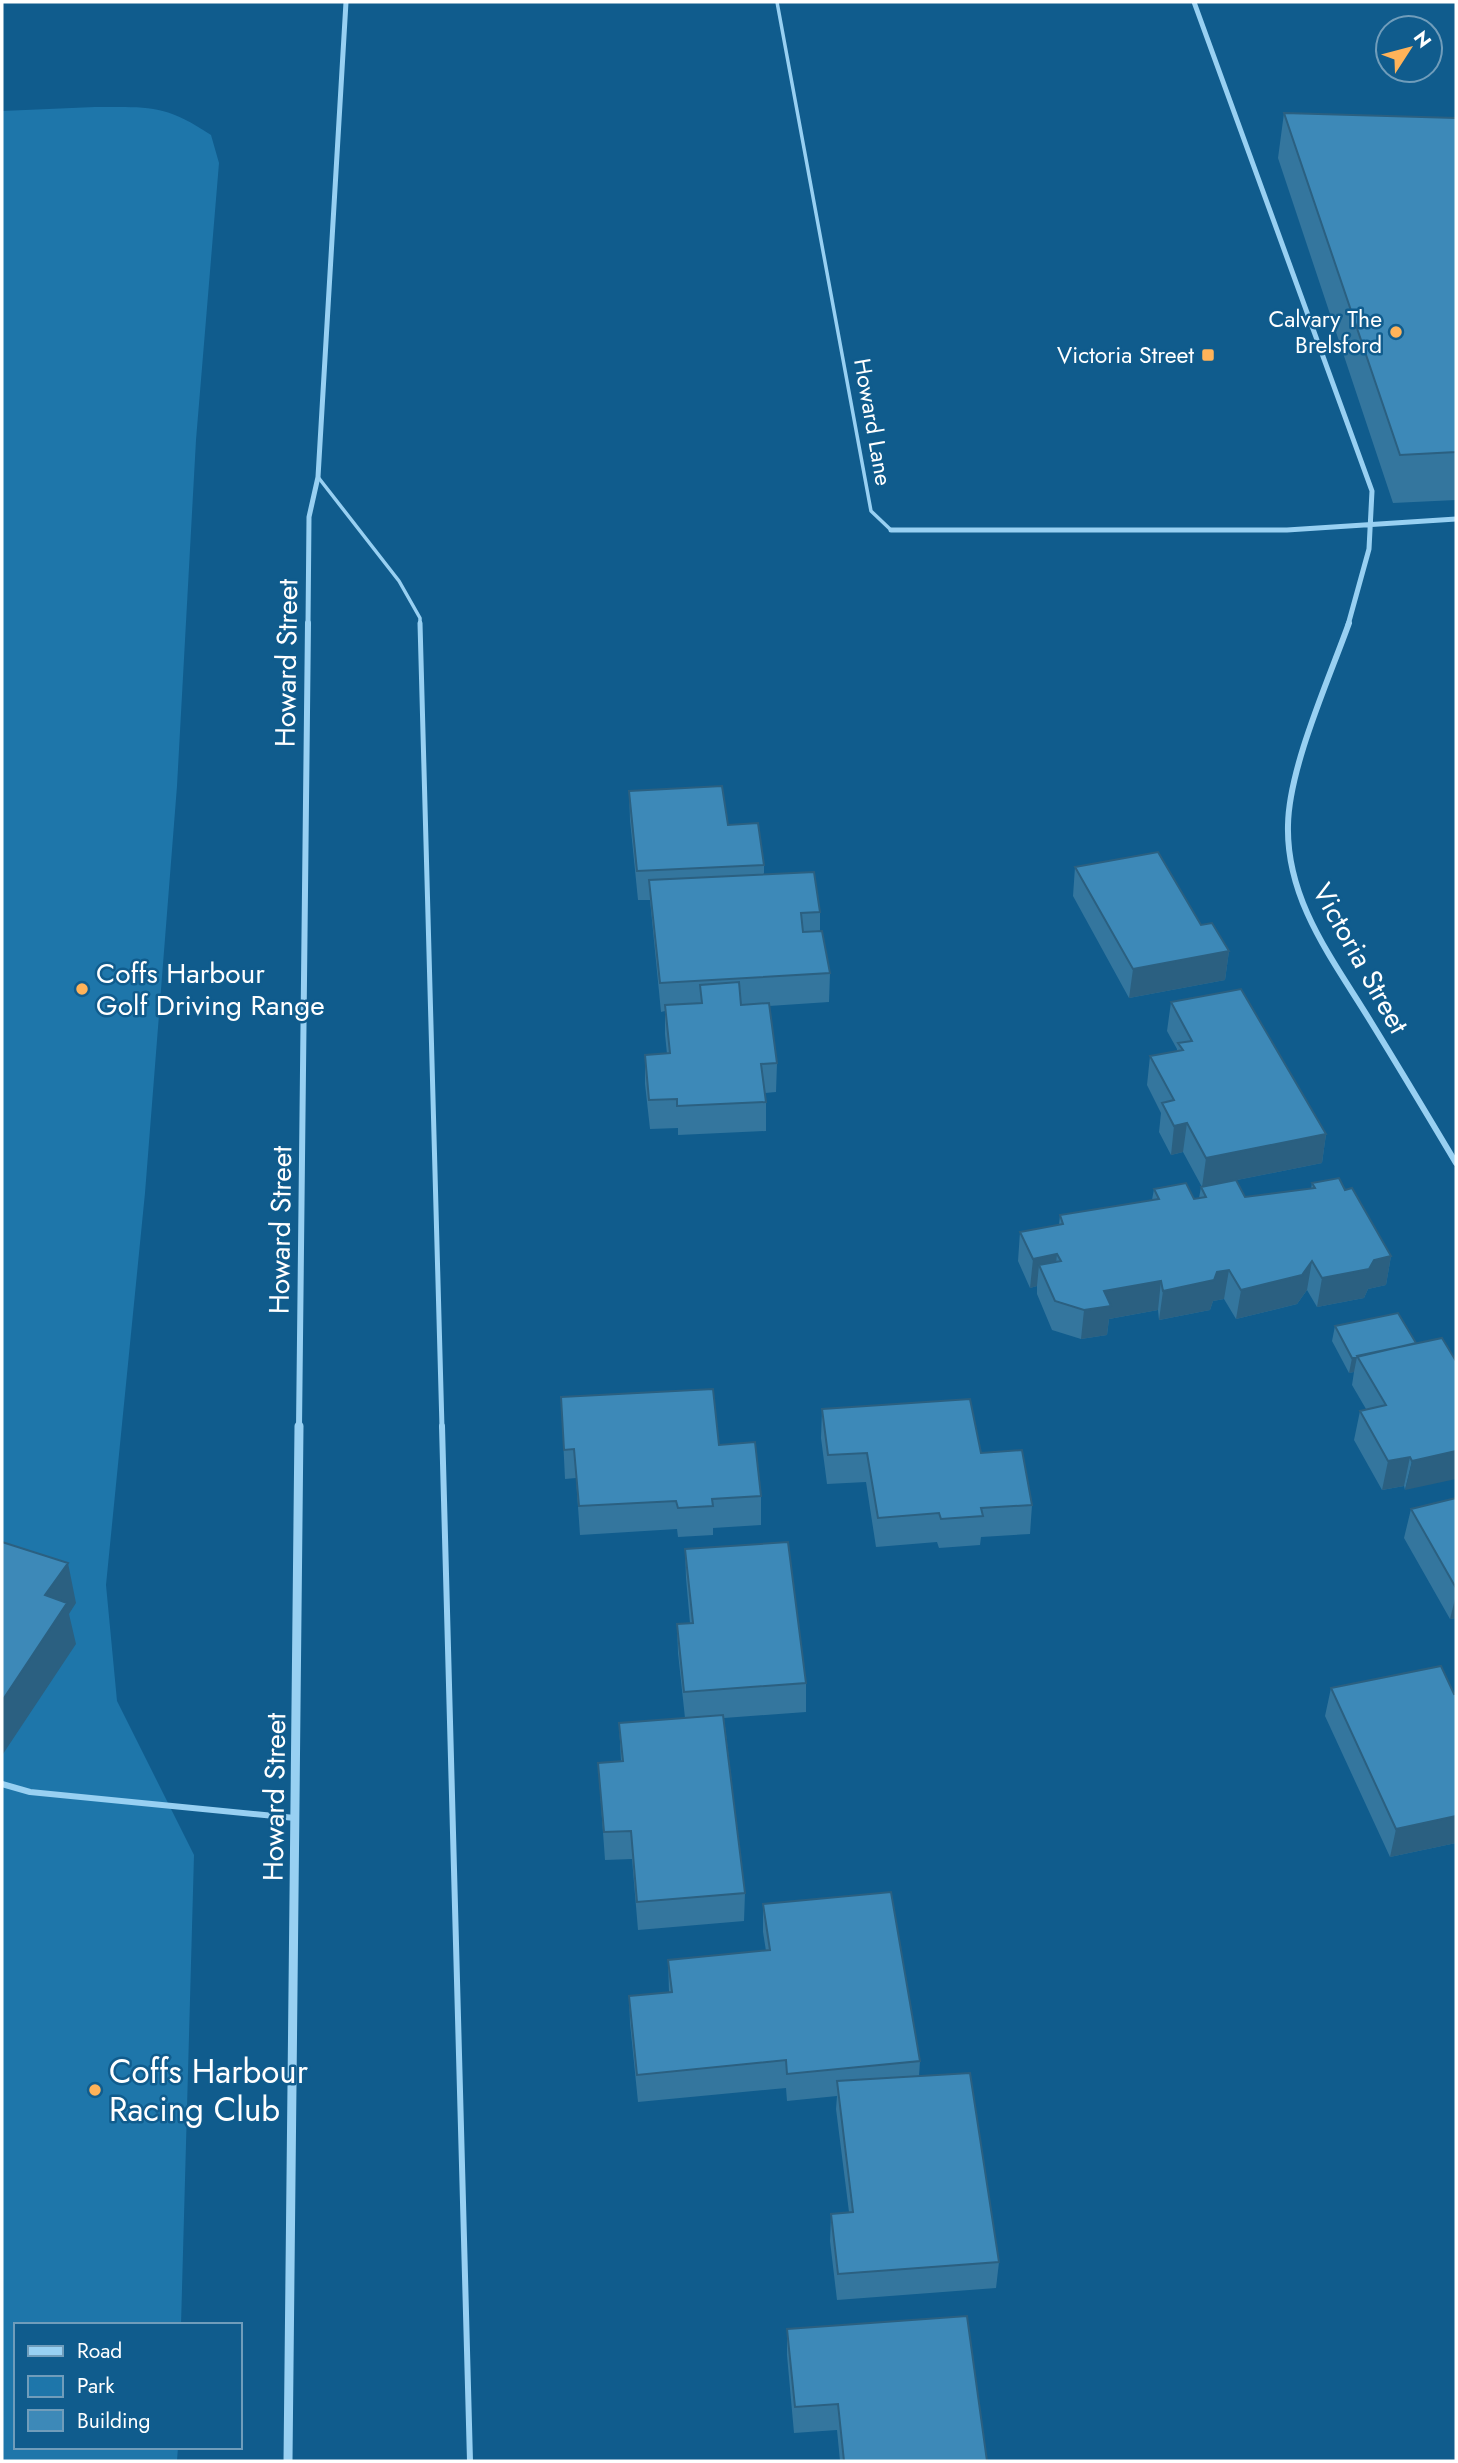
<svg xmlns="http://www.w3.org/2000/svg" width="1458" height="2463" viewBox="0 0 1458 2463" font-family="Jost,sans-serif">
  <rect width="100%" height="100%" fill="#105c8d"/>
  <path fill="#1e76aa" d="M95,107C148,107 165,104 211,135L219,163L196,440L177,786L145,1193L106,1585L117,1701L194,1855L181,2325H16V2447H178L177,2461H2V111Z"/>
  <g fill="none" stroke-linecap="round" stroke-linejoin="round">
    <path stroke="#98d0f2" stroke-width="3.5" d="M777,2L871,511L891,530
      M318,477L399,581L420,618V625"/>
    <path stroke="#98d0f2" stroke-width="5" d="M420,623L442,1428"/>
    <path stroke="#98d0f2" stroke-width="6" d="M442,1426L470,2461
      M2,1784L30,1792L295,1818"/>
    <path stroke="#98d0f2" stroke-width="5" d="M1194,2L1372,491L1369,549L1348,625
      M891,530H1287L1456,519
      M308,625L309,517L318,477L346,2"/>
    <path stroke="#98d0f2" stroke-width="6" d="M1349,623C1329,679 1289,767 1288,825C1286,901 1334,961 1371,1022C1400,1069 1428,1116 1456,1163
      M299,1428L308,623"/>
    <path stroke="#98d0f2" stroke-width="9" d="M288,2461L299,1426"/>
  </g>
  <path fill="#34769e" d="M1284,113L1456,118V500L1393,503L1278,158Z
    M629,791L728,825L764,865V874L820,912V931L830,973L829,1002L769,1006L777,1063L776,1092L765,1093L766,1102V1131L678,1135V1128L650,1129L645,1084V1055L667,1054L665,1034V1011L661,1012L650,900H638L630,820Z
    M1075,867L1201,925L1229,951L1225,980L1129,998L1073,896Z
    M1171,1002L1326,1134L1322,1163L1202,1187L1183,1152L1171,1155L1159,1132L1161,1113L1147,1085L1150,1056L1177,1051V1049L1167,1031Z
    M1312,1183L1345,1190L1391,1256L1386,1285L1368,1289L1364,1298L1317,1307L1307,1290L1297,1304L1236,1319L1224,1299L1213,1301L1210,1310L1159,1320L1158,1310L1109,1319L1107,1335L1081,1339L1052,1330L1037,1294V1286L1030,1288L1018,1261L1020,1232L1059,1225L1060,1215L1152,1200L1154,1189L1194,1199L1199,1198L1201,1187L1245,1197L1311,1189Z
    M1335,1326L1416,1343L1442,1338L1405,1490L1404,1486L1382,1490L1354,1440L1360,1411L1366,1409L1352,1385L1354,1372L1349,1373L1332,1341Z
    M561,1397L719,1445L761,1496V1525L713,1528V1535L678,1537L677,1529L580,1535L576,1478L565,1479Z
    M822,1409L981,1453L1032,1505L1030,1534L981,1537L980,1545L939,1548L937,1542L876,1547L866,1482L827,1484L821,1438Z
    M1456,1498V1618L1450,1619L1404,1538L1411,1509Z
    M685,1549L806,1683V1712L724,1718L745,1893L744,1921L638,1930L632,1859L605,1860L598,1763L621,1761L619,1723L685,1718L678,1653L677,1624L690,1623L686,1578Z
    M1331,1688L1456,1693V1843L1390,1857L1325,1716Z
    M763,1904L920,2061L919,2076L999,2262L996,2288L837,2300L830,2241L831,2214L849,2212L836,2109L837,2096L787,2101L786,2088L638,2102L630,2023L629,1996L669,1992L668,1960L766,1951L763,1932Z
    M787,2329L987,2461H840L837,2430L794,2433L787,2355Z"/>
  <path fill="#2b6081" d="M1229,951L1225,980L1129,998L1133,969Z
    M1187,1123L1183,1152L1171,1155L1174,1126Z
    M1326,1134L1322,1163L1202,1187L1206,1158Z
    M1057,1254L1054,1283L1039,1265L1037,1286L1030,1288L1033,1259Z
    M1391,1256L1386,1285L1368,1289L1364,1298L1317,1307L1322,1278L1374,1260Z
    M1312,1261L1307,1290L1297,1304L1236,1319L1241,1290Z
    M1229,1270L1224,1299L1213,1301L1210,1310L1159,1320L1163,1291L1217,1272Z
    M1161,1281L1158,1310L1109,1319L1107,1335L1081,1339L1084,1310L1104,1291Z
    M1357,1357L1354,1372L1349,1373L1352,1358Z
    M1456,1451V1479L1405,1490L1412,1461Z
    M1410,1457L1404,1486L1382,1490L1388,1461Z
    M68,1563L76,1603L69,1614L76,1644L3,1754L2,1747V1701L45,1595Z
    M1456,1595V1618L1450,1619Z
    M1456,1816V1843L1390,1857L1396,1829Z"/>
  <path fill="#3d89b8" stroke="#2b6081" stroke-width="2" d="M1284,113L1456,118V452L1400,455Z
    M722,786L728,825L758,823L764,865L637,871L629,791Z
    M1158,852L1201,925L1212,923L1229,951L1133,969L1075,867Z
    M814,872L820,912L801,913L803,932L822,931L830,973L660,983L649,880Z
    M739,982L741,1005L769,1003L777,1063L761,1064L766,1102L677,1106V1099L649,1100L645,1055L670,1053L665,1005L702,1003L700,985Z
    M1241,989L1326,1134L1206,1158L1187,1123L1174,1126L1162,1103L1174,1100L1150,1056L1183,1050L1178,1043L1192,1041L1171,1002Z
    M1339,1178L1345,1190L1352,1188L1391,1256L1374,1260L1369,1269L1322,1278L1312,1261L1302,1275L1241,1290L1229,1270L1217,1272L1214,1280L1163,1291L1161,1281L1104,1291L1111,1306L1084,1310L1055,1301L1039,1265L1061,1261L1057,1254L1033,1259L1020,1232L1063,1224L1060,1215L1159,1199L1154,1189L1186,1183L1194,1199L1206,1197L1201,1187L1236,1180L1245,1197L1315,1188L1312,1183Z
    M1398,1313L1416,1343L1352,1358L1335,1326Z
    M1442,1338L1456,1361V1451L1412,1461L1410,1457L1388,1461L1360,1411L1386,1405L1357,1356Z
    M713,1389L719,1445L755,1442L761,1496L712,1499L713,1506L678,1508L676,1501L579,1506L574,1449L564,1450L561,1397Z
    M970,1399L981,1453L1022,1450L1032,1505L981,1508L983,1516L941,1519L939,1513L878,1518L867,1453L828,1455L822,1409Z
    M1456,1498V1588L1411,1509Z
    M2,1542L68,1563L45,1595L67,1603L2,1701Z
    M788,1542L806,1683L684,1692L677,1624L693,1623L685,1549Z
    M1441,1666L1454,1694L1456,1693V1816L1396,1829L1331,1688Z
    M723,1715L745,1893L637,1902L631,1831L604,1832L598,1763L623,1761L619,1723Z
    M891,1892L920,2061L787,2074L786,2060L637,2075L629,1996L672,1992L668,1960L770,1950L763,1904Z
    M970,2073L999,2262L838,2274L831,2214L853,2212L837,2081Z
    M967,2316L987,2461H844L838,2404L795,2407L787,2329Z"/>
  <g fill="#ffb359" stroke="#105c8d" stroke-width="2.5">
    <circle cx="1396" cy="332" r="7"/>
    <rect x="1201" y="348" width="14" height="14" rx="3.5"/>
    <circle cx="82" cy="989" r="7"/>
    <circle cx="95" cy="2090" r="7"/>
  </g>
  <g text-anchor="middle" stroke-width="5" stroke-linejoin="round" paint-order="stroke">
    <g font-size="23" fill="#fff" stroke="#105c8d" text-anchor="end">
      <text x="1382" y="327">Calvary The<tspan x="1382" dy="26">Brelsford</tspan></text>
      <text x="1194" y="363">Victoria Street</text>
    </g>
    <g font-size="23" fill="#fff" stroke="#105c8d">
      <text transform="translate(873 422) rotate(80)" y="8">Howard Lane</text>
    </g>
    <g font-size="28" fill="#fff" stroke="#105c8d">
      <text transform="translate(286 663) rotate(-89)" y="10">Howard Street</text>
      <text transform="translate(1361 958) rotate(61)" y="10">Victoria Street</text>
      <text transform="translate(280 1230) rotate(-89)" y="10">Howard Street</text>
      <text transform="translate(274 1797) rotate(-89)" y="10">Howard Street</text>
    </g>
    <g font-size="28" fill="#fff" stroke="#105c8d" text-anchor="start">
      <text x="96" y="983">Coffs Harbour<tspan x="96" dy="32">Golf Driving Range</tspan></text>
    </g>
    <g font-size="33" fill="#fff" stroke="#105c8d" text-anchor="start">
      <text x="109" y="2083">Coffs Harbour<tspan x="109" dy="38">Racing Club</tspan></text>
    </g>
  </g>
  <rect width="1458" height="2463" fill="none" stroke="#ffffff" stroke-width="7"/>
  <rect x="14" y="2323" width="228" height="126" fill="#105c8d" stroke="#709dbb" stroke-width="2"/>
  <rect x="28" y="2346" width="35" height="10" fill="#98d0f2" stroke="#709dbb" stroke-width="2"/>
  <text x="77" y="2358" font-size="21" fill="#ffffff">Road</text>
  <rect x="28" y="2376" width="35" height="21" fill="#1e76aa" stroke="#709dbb" stroke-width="2"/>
  <text x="77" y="2393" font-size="21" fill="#ffffff">Park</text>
  <rect x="28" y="2410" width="35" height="21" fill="#3d89b8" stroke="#709dbb" stroke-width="2"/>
  <text x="77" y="2428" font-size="21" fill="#ffffff">Building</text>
  <g transform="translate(1409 49) rotate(54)"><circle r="33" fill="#105c8d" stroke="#709dbb" stroke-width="2"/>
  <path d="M0-5L12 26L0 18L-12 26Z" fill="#ffb359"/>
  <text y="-10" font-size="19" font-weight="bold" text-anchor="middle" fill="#ffffff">N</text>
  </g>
</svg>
